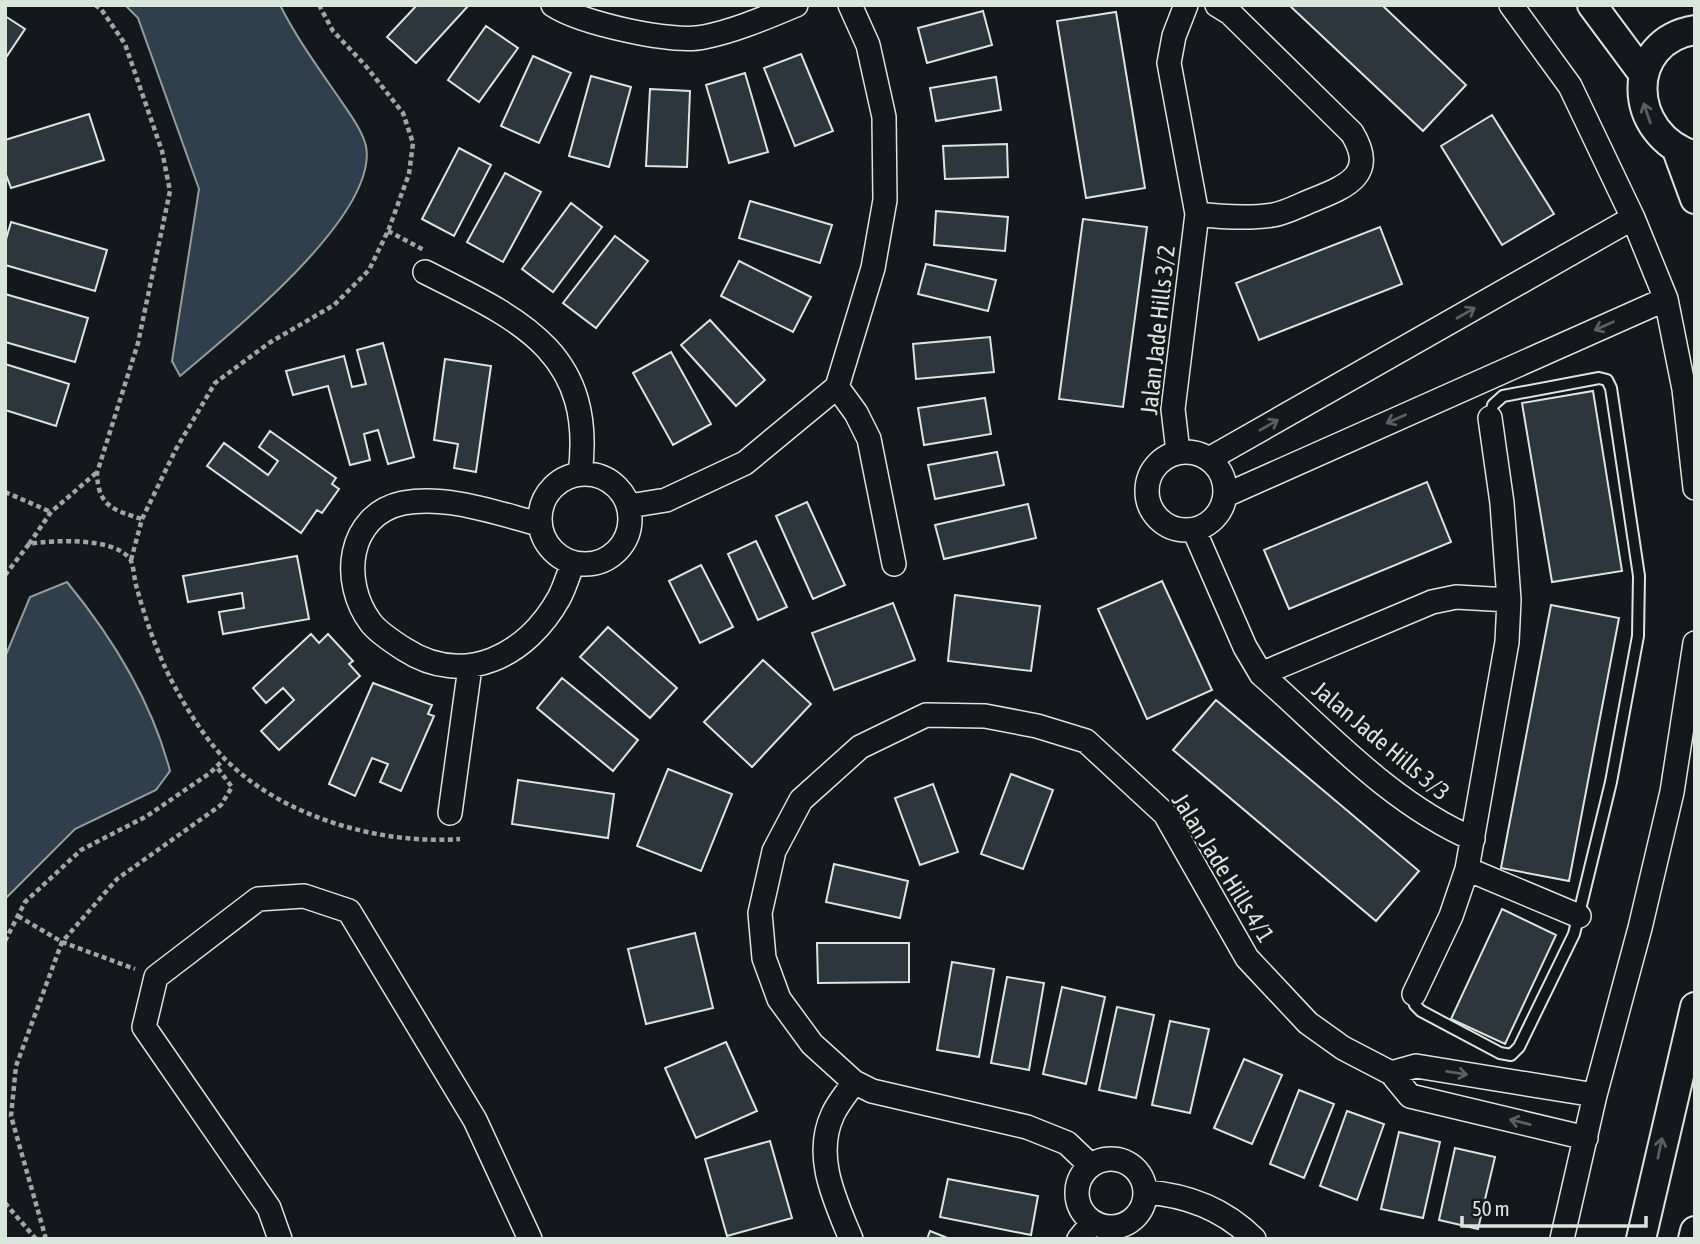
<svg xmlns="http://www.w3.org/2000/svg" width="1700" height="1244" viewBox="0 0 1700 1244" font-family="'Asap Condensed',sans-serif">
  <rect width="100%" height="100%" fill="#14181c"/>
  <path fill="#2f3f4d" stroke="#939e99" stroke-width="2" d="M125,5H280C296,37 317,66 337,95C347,110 362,129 366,146C379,216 228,335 180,376L172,361L199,189L138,18Z
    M67,582C112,637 152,702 170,771L156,790L75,829L5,899V657L30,597Z"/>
  <path fill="#2c363c" stroke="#d8e6dc" stroke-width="2" d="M417,5H469L416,63L387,37Z
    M1289,5H1382L1466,85L1423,131Z
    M983,11L992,45L927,63L918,28Z
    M1116,12L1145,188L1086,198L1057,21Z
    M5,16L25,29L5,59Z
    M486,26L518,48L479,102L448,80Z
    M801,54L833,131L795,146L764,68Z
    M533,56L571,73L539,143L501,126Z
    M745,73L768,152L729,163L706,85Z
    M591,76L631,87L609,167L569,156Z
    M996,77L1001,110L936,121L930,88Z
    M650,89L690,91L687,167L646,166Z
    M89,114L104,160L11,188L5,172V140Z
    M1492,115L1554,214L1502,245L1441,146Z
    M1007,144L1008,177L945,179L943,146Z
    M459,148L491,165L454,236L422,219Z
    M505,173L541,192L503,262L467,242Z
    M750,201L832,225L820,263L739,238Z
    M571,203L602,227L553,292L522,269Z
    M936,211L1008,217L1005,251L934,245Z
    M1083,219L1147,227L1123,407L1059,399Z
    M11,222L107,250L95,291L5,265V243Z
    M1380,227L1402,284L1259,340L1236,283Z
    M615,236L648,261L596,328L563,303Z
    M739,261L811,297L793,332L721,296Z
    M926,264L996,280L988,311L918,294Z
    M5,294L88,318L75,362L5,342Z
    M710,320L765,380L736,406L681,345Z
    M990,337L994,372L916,379L913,344Z
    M383,343L414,457L388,464L378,430L364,434L370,460L350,465L328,386L293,395L286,371L344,356L352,387L366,384L357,350Z
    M671,352L711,424L673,445L633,373Z
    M445,359L491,366L476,472L454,468L458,444L434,440Z
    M5,364L69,384L56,426L5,410Z
    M1593,391L1622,571L1552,582L1522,403Z
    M985,398L991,434L924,445L918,408Z
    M270,431L336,478L332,484L339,489L322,513L317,510L301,533L207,466L224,443L268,475L278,461L259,447Z
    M997,452L1004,485L935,499L928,465Z
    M1427,482L1451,542L1289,609L1264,550Z
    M807,502L845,585L813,599L776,516Z
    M1028,504L1036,538L944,559L935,525Z
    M756,541L787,607L758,620L728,554Z
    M297,556L309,619L223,634L219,612L244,608L242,593L188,602L183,576Z
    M701,565L733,627L700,643L669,581Z
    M1162,581L1212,690L1147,719L1098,609Z
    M955,595L1040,606L1031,671L948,661Z
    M893,603L915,660L834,690L812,633Z
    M1551,605L1619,618L1569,881L1501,868Z
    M608,627L677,688L650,718L580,657Z
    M311,634L319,643L328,634L353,661L349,664L360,676L279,750L261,731L294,700L283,688L266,703L253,688Z
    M763,660L811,704L752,767L704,722Z
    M562,678L638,740L613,771L537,708Z
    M373,683L432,705L428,714L434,716L401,791L380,782L388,764L372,758L355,796L329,784Z
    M1216,700L1419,871L1376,921L1173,750Z
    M668,769L732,794L701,871L637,846Z
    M1011,774L1053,790L1023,869L981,854Z
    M518,780L614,794L608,838L512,824Z
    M933,784L958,852L920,865L895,798Z
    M834,864L908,881L900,918L826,902Z
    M1502,909L1556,935L1505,1044L1451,1019Z
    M695,933L713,1008L646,1024L628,949Z
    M817,943H909V982L818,983Z
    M952,962L994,969L979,1057L937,1050Z
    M1007,977L1044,983L1029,1070L991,1063Z
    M1062,987L1105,997L1086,1084L1043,1074Z
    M1117,1007L1154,1015L1136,1098L1099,1090Z
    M1170,1021L1209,1029L1190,1113L1152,1105Z
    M726,1042L757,1111L696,1138L665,1068Z
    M1244,1059L1282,1075L1252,1144L1214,1128Z
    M1299,1090L1334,1104L1304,1178L1270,1164Z
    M1347,1111L1384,1124L1357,1200L1320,1186Z
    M1399,1132L1440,1142L1423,1218L1381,1209Z
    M770,1141L792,1218L727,1236L705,1159Z
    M1455,1148L1495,1157L1478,1229L1439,1220Z
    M948,1179L1038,1196L1031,1235L940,1217Z
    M930,1231L950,1239H927Z"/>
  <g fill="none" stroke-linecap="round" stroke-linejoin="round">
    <defs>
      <path id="service" d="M1414,994L1415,1005L1421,1011L1500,1053L1511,1055L1519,1047L1574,934L1611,782L1638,636L1639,576L1611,388L1607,380L1599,378L1503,396L1493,405L1490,418"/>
      <path id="minor" d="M553,5C580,23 673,44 704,37C735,31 767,17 796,5
        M1511,5L1570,86L1633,218L1666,299L1684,389L1695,488
        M1197,214C1222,217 1248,219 1273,215C1286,213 1300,205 1313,200C1348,186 1377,174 1352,133L1230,13L1217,5
        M425,272C519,319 596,352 580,474
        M837,387L856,413L869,439L894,564
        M1147 491a39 39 0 1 1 78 0a39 39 0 1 1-78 0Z
        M1178,452L1173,409L1197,214L1169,63L1174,36L1186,5
        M1209,459L1633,218
        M540 519a45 45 0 1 1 90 0a45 45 0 1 1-90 0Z
        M1226,495L1666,299
        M629,506L666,500L745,463L837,387L873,268L885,200L884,117L868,45L850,5
        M539,524C496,513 448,495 403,503C347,515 340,582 371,623C379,633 393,642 404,649C464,688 527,656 559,598C565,587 568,575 573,563
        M1194,530L1245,647L1261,674C1328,733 1390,803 1473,839
        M1261,674L1432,602L1456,597L1509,600
        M450,813L470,667
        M1467,869L1579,916
        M1414,994L1451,916L1467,869L1507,642L1509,600L1502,503L1490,418
        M1391,1073L1416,1066L1595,1095
        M1077 1193a34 34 0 1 1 68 0a34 34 0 1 1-68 0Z
        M1090,1165L1067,1143L1027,1127L872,1091L854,1082L812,1044L779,999L764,958L760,913L774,851L801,800L860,747L926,715L985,716L1037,726L1086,741L1165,814L1247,958L1308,1023L1343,1048L1391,1073L1410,1096L1586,1138
        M1145,1192C1188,1195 1224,1209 1254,1239
        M280,1239L269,1208L144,1027L156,977L258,899L304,896L349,911L475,1120L530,1239
        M851,1239C835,1200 813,1156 833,1114C838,1103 847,1093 854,1082
        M1079,1239L1093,1222
        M1562,1239L1595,1095L1640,928L1672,792L1695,643"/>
      <path id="tertiary" d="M1592,5L1644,75
        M1695,30C1624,41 1626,135 1695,156
        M1677,150L1695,199
        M1641,1239L1695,1007
        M1693,1239L1695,1231"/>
    </defs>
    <use href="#service" stroke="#d8e6dc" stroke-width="14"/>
    <use href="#minor" stroke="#d8e6dc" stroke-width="26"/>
    <use href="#tertiary" stroke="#d8e6dc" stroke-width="32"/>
    <path stroke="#9da8a2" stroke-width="4.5" stroke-dasharray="5 3.5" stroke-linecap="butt" d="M95,5L101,9L125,44L162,151L170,191L138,343L97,473C98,506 113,510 142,519
      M388,231L424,250
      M5,492L51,512
      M29,544L51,512L96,473
      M131,560L142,519L176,449L215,383L269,343L334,305L369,270L388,231L409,174L413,143L403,113L365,65L333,31L319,5
      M5,575L29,544C53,540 114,537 130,559C134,566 134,578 136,585C143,611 153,641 164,665C177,694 203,737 225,759C282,817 380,845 460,839
      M18,916L62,942L135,969
      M5,941L25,902L81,850L147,816L210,773L224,759
      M5,1203L36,1239
      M46,1239L11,1116L16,1066L62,942L117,879L221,805L232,787L216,766"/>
    <use href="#service" stroke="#14181c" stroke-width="10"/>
    <use href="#minor" stroke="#14181c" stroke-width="23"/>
    <use href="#tertiary" stroke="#14181c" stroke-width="28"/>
  </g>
  <defs><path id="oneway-shaft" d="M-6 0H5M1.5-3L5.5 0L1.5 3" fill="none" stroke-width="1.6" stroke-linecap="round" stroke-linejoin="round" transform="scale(1.75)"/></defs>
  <g stroke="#59605f">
    <use href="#oneway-shaft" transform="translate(1647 113) rotate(-109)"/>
    <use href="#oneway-shaft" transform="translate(1466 313) rotate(-30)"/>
    <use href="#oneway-shaft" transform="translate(1604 326) rotate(156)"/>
    <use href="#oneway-shaft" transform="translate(1396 419) rotate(156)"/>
    <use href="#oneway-shaft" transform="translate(1269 425) rotate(-30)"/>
    <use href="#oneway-shaft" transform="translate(1457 1073) rotate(9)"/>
    <use href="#oneway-shaft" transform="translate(1520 1122) rotate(-166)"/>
    <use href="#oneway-shaft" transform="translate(1660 1148) rotate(-78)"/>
  </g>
  <g text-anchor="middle" stroke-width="5" stroke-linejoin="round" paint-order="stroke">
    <g font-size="24" fill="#d8e6dc" stroke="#14181c">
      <text transform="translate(1158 330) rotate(-84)" y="8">Jalan Jade Hills 3/2</text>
      <text transform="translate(1381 741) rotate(40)" y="8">Jalan Jade Hills 3/3</text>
      <text transform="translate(1223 868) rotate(58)" y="8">Jalan Jade Hills 4/1</text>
    </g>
  </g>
  <rect width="1700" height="1244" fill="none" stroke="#d8e6dc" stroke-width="14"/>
  <path d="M1462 1216v10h184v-10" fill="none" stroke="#d8e6dc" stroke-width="3.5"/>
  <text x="1472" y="1216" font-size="21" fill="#d8e6dc" stroke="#14181c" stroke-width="5" paint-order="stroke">50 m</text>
</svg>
